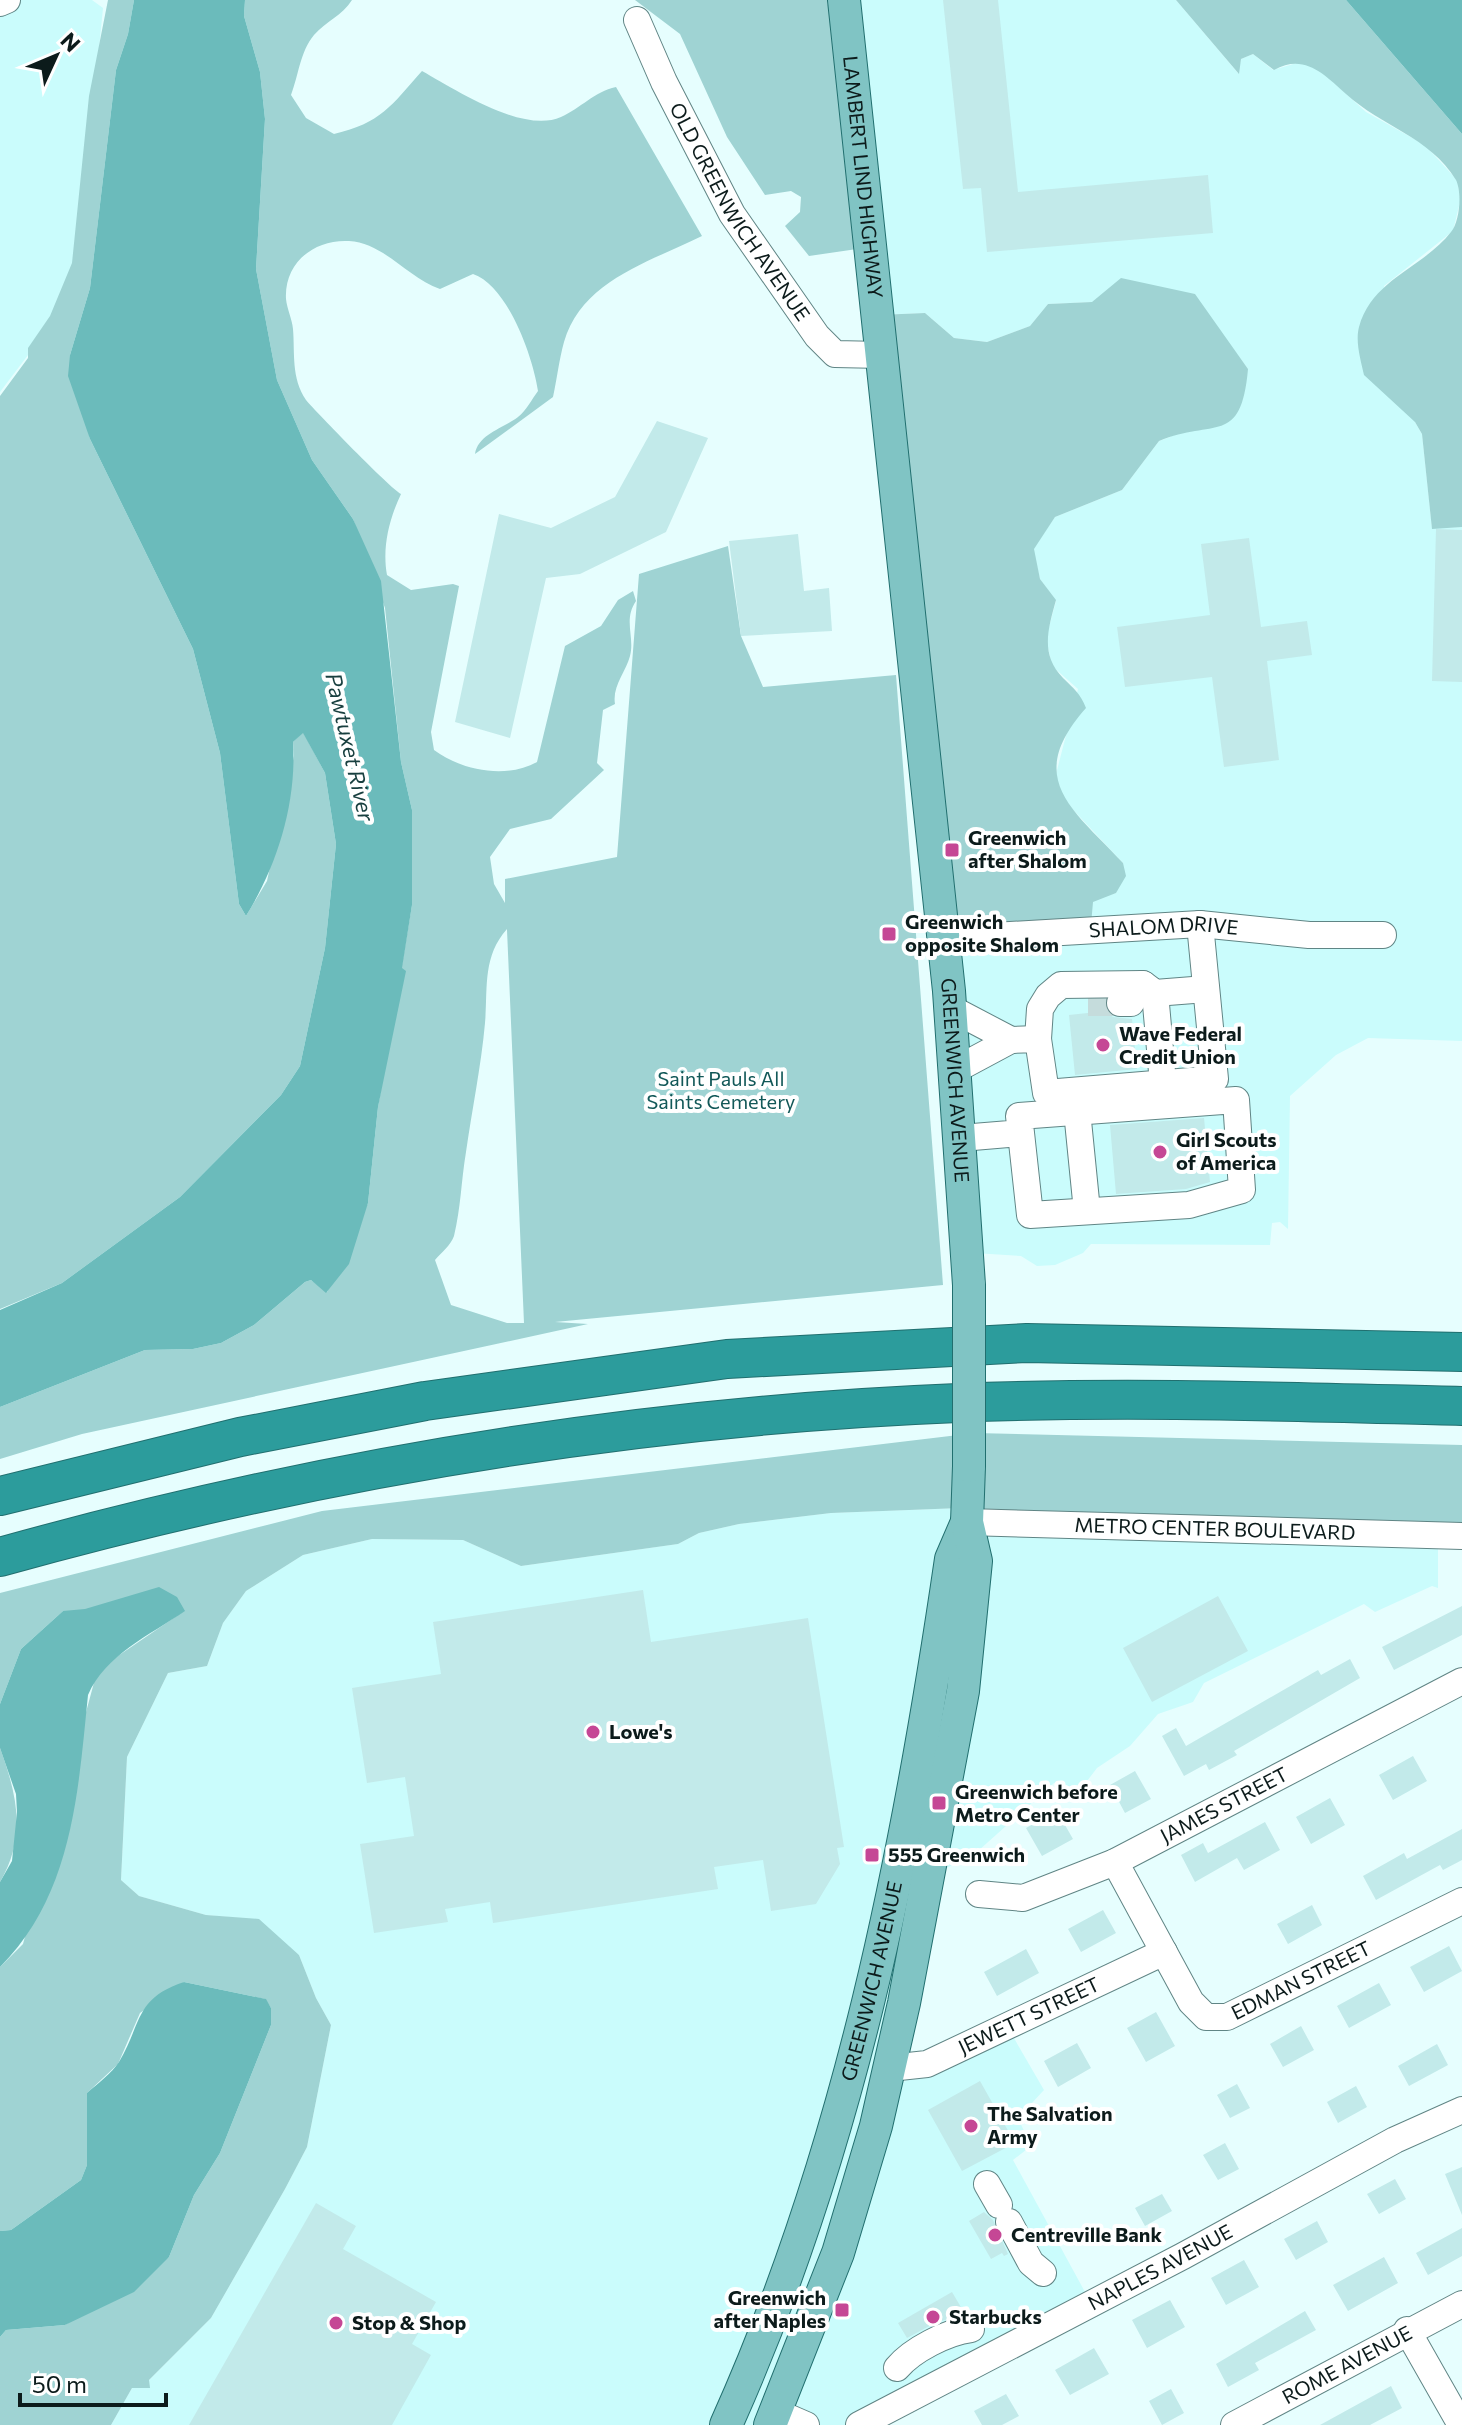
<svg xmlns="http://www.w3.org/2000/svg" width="1462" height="2425" viewBox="0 0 1462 2425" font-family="Commissioner,sans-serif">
  <rect width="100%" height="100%" fill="#e6fefe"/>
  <path fill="#cafcfc" d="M0,0H92L103,8L75,293L0,392Z
    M827,0H1176L1238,73L1241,59L1253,54L1273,70L1300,62L1320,70L1366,112L1425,145L1458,181L1460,202L1453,231L1384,286L1415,422L1422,434L1432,528L1462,527V1041L1368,1038L1336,1055L1290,1096L1288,1229L1280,1222L1272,1223L1270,1245L1091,1244L1083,1253L1055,1265L1037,1266L1021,1256L974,1253L940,943L1116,893L1123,863L1062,798L1055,778L1078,689L1052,666L1046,638L1056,601L1040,579L1033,549L1055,517L1122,490L1159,441L1170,437L1248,369L1231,346L1092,302L1048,304L1030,326L987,342L954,338L925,313L878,315Z
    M961,1508L1438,1538V1588L1432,1586L1375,1612L1364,1604L1204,1683L1193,1702L1158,1714L1130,1746L1097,1768L1081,1789L1054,1783L978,1851L923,1881L884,2092L1007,2029L1011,2033L1044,2090L1018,2118L1031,2146L1013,2160L1091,2303L866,2425H111L132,2388L148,2381L211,2318L285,2189L307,2147L331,2025L316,1998L299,1955L250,1919L206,1915L139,1896L121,1880L127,1757L168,1673L207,1666L223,1623L246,1591L303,1555L372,1539L463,1540L521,1566L678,1544L699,1533L739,1524L831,1513Z"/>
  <path fill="#9fd3d3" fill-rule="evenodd" d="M108,0H134L128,34L116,70L90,288L70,355L90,439L193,649L220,753L239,904L246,916L267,881L294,756L293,742L303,732L325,773L336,844L325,948L300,1066L281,1095L180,1197L62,1283L0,1309V396L28,358V348L50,316L72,263L89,96Z
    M245,0H352C342,16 326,21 314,35C300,52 299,74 291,95L306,118L334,134C381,123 391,106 422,71C456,90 523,134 561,117C581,108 594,92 616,87L702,236C650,262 582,280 564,342C559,360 557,379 553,397L475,454C478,434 504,428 518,417C526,411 532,399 538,391C533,357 508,286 473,274L440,289C408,278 384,243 349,241C314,239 284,263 286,299C287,309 292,319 293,329C295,353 291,378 306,400C317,413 390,488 401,494C389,519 382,548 387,575L411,590L453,584L459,586L431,732L434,750C462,771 507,779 537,762L565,646L601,626L618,600L633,591L636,601C623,620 635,637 630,656C626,672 612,686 615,704L603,710L597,763L604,770L551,819L510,829L490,857L494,884L505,903V879L617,857L639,574L728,546L741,636L763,687L896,675L943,1285L555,1322L588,1324L82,1434L0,1459V1407L145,1350L193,1349L221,1343L254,1325L305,1282L311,1280L327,1292L368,1203L378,1107L412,905V810L401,762L385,608L353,519L312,460L277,380L256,269L265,119L260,72L244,16ZM507,929V930L524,1323H507L451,1305L435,1260C441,1253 451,1245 454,1236C461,1207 461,1182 466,1152C472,1109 481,1067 485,1023C488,989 482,957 507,929Z
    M635,0H827L864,219L857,249L809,256L785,226L800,212L801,197L791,191L765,195L727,137L680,34Z
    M1176,0H1346L1462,134V527L1432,529L1422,434L1415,422L1364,375C1361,361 1355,342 1359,327C1372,279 1423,268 1451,232C1460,221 1462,192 1456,180C1430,137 1381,126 1346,94C1324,74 1304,53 1274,70L1253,54L1241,59L1239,74Z
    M1121,278L1195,294L1248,369C1241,447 1214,418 1159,441L1122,490L1055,517L1034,549L1040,579L1056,600C1048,629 1040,655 1063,678C1074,689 1080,693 1086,708C1023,779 1073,809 1123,863L1126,876L1116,893L1093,902L1090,936L945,938L878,315L925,313L954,338L987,342L1030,326L1048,304L1092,302Z
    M975,1433L1462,1445V1536L1202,1531L961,1508L831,1513L739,1524L699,1533L678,1544L521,1566L463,1540L372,1539L303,1555L246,1591L223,1623L207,1666L168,1673L127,1757L121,1880L139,1896L206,1915L259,1919L299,1955L316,1998L331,2025L307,2147L285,2189L211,2318L149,2380L150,2388H132L111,2425H0V2337L6,2330L65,2325L169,2257L194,2195L220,2153L271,2025V2008L265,1999L184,1982L140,2013L118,2064L87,2093V2165L81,2180L11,2230L0,2231V1967L23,1944L95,1679L112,1660L184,1611H63L21,1649L0,1704V1593L322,1511Z
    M0,1748C17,1795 27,1836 0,1882Z"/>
  <path fill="#6bbbbb" d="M134,0H245L244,16L260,72L265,119L256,269L277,380L312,460L353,519L381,581L401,762L412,810V905L402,968L406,971L378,1107L368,1203L349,1264L326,1293L311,1280L305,1282L254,1325L221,1343L193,1349L145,1350L0,1407V1310L62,1283L180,1197L281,1095L300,1066L325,948L336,844L325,773L303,733L293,742C297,803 277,866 246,916L239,904L220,753L193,649L90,439L68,376L70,355L90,288L116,70L128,34Z
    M1346,0H1462V134Z
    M159,1587L177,1597L185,1611C150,1635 105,1655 88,1695C78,1792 73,1894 0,1967V1882L12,1861L17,1812L16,1794L0,1748V1704L21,1649L63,1611L85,1609Z
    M184,1982L266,1999L271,2008V2025L220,2153L194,2195L169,2257L134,2292L65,2325L6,2330L0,2337V2231L11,2230L81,2180L87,2165V2093C97,2084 112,2073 119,2062C142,2023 135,1998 184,1982Z"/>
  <path fill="#c2eaea" d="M943,0H998L1018,192L1208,175L1213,233L987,252L981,188L963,189Z
    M657,421L708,438L666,532L580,574L546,578L510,738L455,722L499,514L551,528L615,497Z
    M1436,529L1462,530V682L1432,681Z
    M798,534L804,591L829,588L832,631L741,636L729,541Z
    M1249,538L1261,627L1307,621L1312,655L1267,661L1279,760L1224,767L1212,677L1125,687L1117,627L1210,615L1201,544Z
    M1106,1011L1113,1017L1132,1019L1137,1069L1075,1075L1069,1015Z
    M1204,1118L1210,1182L1186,1189L1116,1194L1110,1125Z
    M643,1590L651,1642L808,1618L844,1847L837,1848L840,1864L816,1904L771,1911L763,1860L714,1867L718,1889L493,1923L490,1902L445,1909L448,1922L374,1933L360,1844L414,1836L405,1777L367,1783L352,1688L441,1674L433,1622Z
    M1218,1596L1248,1651L1152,1702L1123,1648Z
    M1462,1606V1635L1394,1670L1382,1647Z
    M1350,1659L1360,1678L1234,1751L1237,1755L1209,1770L1206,1764L1184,1776L1162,1736L1176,1728L1186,1746L1318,1670L1321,1675Z
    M1413,1756L1427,1781L1393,1800L1379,1775Z
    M1135,1771L1151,1799L1125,1813L1110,1785Z
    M1330,1798L1345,1825L1311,1844L1296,1817Z
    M1057,1811L1073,1839L1042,1856L1026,1828Z
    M1265,1822L1280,1850L1244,1870L1237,1858L1195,1882L1181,1855L1203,1843L1208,1853Z
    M1462,1829V1860L1443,1870L1440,1865L1376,1900L1363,1876L1404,1853L1407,1859Z
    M1312,1905L1322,1925L1288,1944L1277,1924Z
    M1103,1910L1116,1933L1081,1952L1068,1929Z
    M1449,1946L1462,1971L1424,1992L1410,1967Z
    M1026,1949L1039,1973L997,1996L984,1972Z
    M1379,1983L1391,2005L1349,2028L1337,2006Z
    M1156,2012L1175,2046L1146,2062L1127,2028Z
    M1301,2026L1314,2050L1283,2067L1270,2044Z
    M1077,2043L1091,2068L1058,2087L1044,2061Z
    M1437,2044L1448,2065L1409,2086L1398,2066Z
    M980,2081L1015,2143L962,2171L928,2110Z
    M1237,2084L1250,2108L1230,2118L1217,2095Z
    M1356,2086L1367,2107L1338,2123L1327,2102Z
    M1225,2143L1239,2169L1218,2180L1203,2155Z
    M1462,2167V2215L1445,2174Z
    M1395,2179L1406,2199L1379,2214L1367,2194Z
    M1162,2194L1172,2211L1145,2226L1135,2208Z
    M316,2203L356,2226L343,2249L436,2302L412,2344L431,2355L392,2425H189Z
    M984,2212L993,2220L1008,2254L1004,2256L1002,2253L991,2259L969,2221Z
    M1317,2221L1328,2242L1296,2260L1284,2239Z
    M1462,2228V2256L1428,2275L1416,2253Z
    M1384,2257L1398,2283L1348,2311L1333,2285Z
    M1244,2260L1259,2287L1226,2305L1211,2278Z
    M952,2292L965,2314L935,2323L907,2338L898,2323Z
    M1170,2300L1185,2327L1147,2348L1132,2320Z
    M1305,2311L1316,2330L1255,2363L1259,2370L1228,2387L1216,2364Z
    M1094,2348L1109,2374L1070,2395L1055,2370Z
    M1391,2386L1402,2408L1370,2425H1320Z
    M1171,2389L1184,2413L1162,2425L1149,2401Z
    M1006,2394L1019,2416L1002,2425H982L974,2411Z"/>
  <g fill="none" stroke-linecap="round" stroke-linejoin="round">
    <path stroke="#c5dcdc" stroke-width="26" stroke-dasharray="26 13" stroke-linecap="butt" d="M1088,1003H1120"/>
    <defs>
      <g id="minor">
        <path d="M0,3L7,0"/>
        <path id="s1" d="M637,20L664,82L732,214L817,336L835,354L882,355"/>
        <path id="s2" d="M942,939L1200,924L1309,935H1383"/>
        <path d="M1155,993L1163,1083"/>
        <path d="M1120,1003H1131L1143,984"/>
        <path d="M950,1008L1011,1040L955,1070"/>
        <path d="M1038,1039L1040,1009L1048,996L1061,985L1143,984L1155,993L1206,989"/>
        <path d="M1011,1040L1038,1039L1046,1093L1215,1079L1200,924"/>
        <path d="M1077,1111L1087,1211"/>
        <path d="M961,1138L1021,1133L1030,1215L1189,1205L1242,1190L1236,1100L1019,1116L1021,1133"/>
        <path id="s3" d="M967,1522L1462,1536"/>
        <path id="s4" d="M1115,1862L1191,2002L1206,2017H1227L1462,1901"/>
        <path id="s5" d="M979,1894L1023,1898L1115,1862L1462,1681"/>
        <path id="s6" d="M890,2068L927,2064L1164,1952"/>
        <path d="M987,2184L999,2205"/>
        <path d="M1009,2222L1031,2263L1043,2273"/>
        <path d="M1407,2330L1461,2425"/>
        <path d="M897,2368C912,2350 947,2332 971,2329"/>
        <path d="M776,2412L806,2425"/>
        <path id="s7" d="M859,2425L1183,2256L1395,2140L1462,2110"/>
        <path id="s8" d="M1234,2425L1462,2304"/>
      </g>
      <g id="major">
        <path id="s9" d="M844,0L949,991L969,1285"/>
        <path id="s10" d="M726,2425C849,2152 908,1854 951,1559L967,1522"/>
        <path d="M770,2425L838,2253L876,2126L904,2003L963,1691L976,1561L967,1522L969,1466"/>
      </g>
      <path id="highway" d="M0,1496L240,1437L425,1401L727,1359L1027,1343L1462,1352
        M0,1557C312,1470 633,1416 958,1403C1126,1396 1294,1402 1462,1406"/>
    </defs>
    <use href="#minor" stroke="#608585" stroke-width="28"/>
    <use href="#major" stroke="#216f6f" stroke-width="34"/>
    <use href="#highway" stroke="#216f6f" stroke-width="40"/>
    <use href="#minor" stroke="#fff" stroke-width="26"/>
    <use href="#major" stroke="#80c4c4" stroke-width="32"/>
    <use href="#highway" stroke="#2c9c9c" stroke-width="38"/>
    <defs>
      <path id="major-bridge" d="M969,1285V1466"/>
    </defs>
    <use href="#major-bridge" stroke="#216f6f" stroke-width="34" stroke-linecap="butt"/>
    <use href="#major-bridge" stroke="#80c4c4" stroke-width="32"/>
  </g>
  <g fill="#c54795" stroke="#fff" stroke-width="3">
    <rect x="944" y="842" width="16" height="16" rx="4"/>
    <rect x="881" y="926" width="16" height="16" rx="4"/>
    <circle cx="1103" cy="1045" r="8"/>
    <circle cx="1160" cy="1152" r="8"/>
    <circle cx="593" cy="1732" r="8"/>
    <rect x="931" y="1795" width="16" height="16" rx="4"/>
    <rect x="864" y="1847" width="16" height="16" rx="4"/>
    <circle cx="971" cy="2126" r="8"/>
    <circle cx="995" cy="2235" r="8"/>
    <rect x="834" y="2302" width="16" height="16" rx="4"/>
    <circle cx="933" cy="2317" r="8"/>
    <circle cx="336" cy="2323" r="8"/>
  </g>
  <g text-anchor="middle" stroke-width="8" stroke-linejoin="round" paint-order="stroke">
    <g font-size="20" fill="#0c1b1b" stroke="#fff">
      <text dy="7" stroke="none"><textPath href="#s9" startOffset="178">LAMBERT LIND HIGHWAY</textPath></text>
      <text dy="7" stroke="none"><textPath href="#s1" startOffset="218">OLD GREENWICH AVENUE</textPath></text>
      <text dy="7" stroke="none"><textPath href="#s2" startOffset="222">SHALOM DRIVE</textPath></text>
      <text dy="7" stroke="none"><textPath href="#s9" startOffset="1086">GREENWICH AVENUE</textPath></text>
      <text dy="7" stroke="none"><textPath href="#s3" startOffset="248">METRO CENTER BOULEVARD</textPath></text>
      <text dy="7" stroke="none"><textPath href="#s5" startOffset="266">JAMES STREET</textPath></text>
      <text dy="7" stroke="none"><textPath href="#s10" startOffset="468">GREENWICH AVENUE</textPath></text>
      <text dy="7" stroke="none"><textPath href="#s4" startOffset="284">EDMAN STREET</textPath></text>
      <text dy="7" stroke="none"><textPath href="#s6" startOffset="150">JEWETT STREET</textPath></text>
      <text dy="7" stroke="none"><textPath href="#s7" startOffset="340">NAPLES AVENUE</textPath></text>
      <text dy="7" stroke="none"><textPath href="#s8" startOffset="128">ROME AVENUE</textPath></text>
    </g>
    <g font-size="20" font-weight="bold" fill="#0c1b1b" stroke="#fff" text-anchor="start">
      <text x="968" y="845">Greenwich<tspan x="968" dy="23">after Shalom</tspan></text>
      <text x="905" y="929">Greenwich<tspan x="905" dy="23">opposite Shalom</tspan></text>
      <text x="1119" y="1041">Wave Federal<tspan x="1119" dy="23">Credit Union</tspan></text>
      <text x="1176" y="1147">Girl Scouts<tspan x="1176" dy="23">of America</tspan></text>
      <text x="609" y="1739">Lowe's</text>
      <text x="955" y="1799">Greenwich before<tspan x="955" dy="23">Metro Center</tspan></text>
      <text x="888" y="1862">555 Greenwich</text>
      <text x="987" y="2121">The Salvation<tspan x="987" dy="23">Army</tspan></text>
      <text x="1011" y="2242">Centreville Bank</text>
      <text x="826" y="2305" text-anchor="end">Greenwich<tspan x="826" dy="23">after Naples</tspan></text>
      <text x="949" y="2324">Starbucks</text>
      <text x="352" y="2330">Stop &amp; Shop</text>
    </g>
    <g font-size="20" fill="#125858" stroke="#fff">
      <text x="721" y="1086">Saint Pauls All<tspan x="721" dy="23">Saints Cemetery</tspan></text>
    </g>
    <g font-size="22" font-style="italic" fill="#183f3f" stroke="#fff">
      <text transform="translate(350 747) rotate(77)" y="8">Pawtuxet River</text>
    </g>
  </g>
  <g transform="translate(56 56) rotate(46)" stroke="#ffffff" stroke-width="6" paint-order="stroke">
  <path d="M0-6L14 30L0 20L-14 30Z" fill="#0c1b1b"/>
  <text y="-12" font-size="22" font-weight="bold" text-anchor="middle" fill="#0c1b1b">N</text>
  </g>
  <path d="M20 2393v12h146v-12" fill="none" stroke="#0c1b1b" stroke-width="4"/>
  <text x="32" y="2393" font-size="24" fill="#0c1b1b" stroke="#ffffff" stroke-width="6" paint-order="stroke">50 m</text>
</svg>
